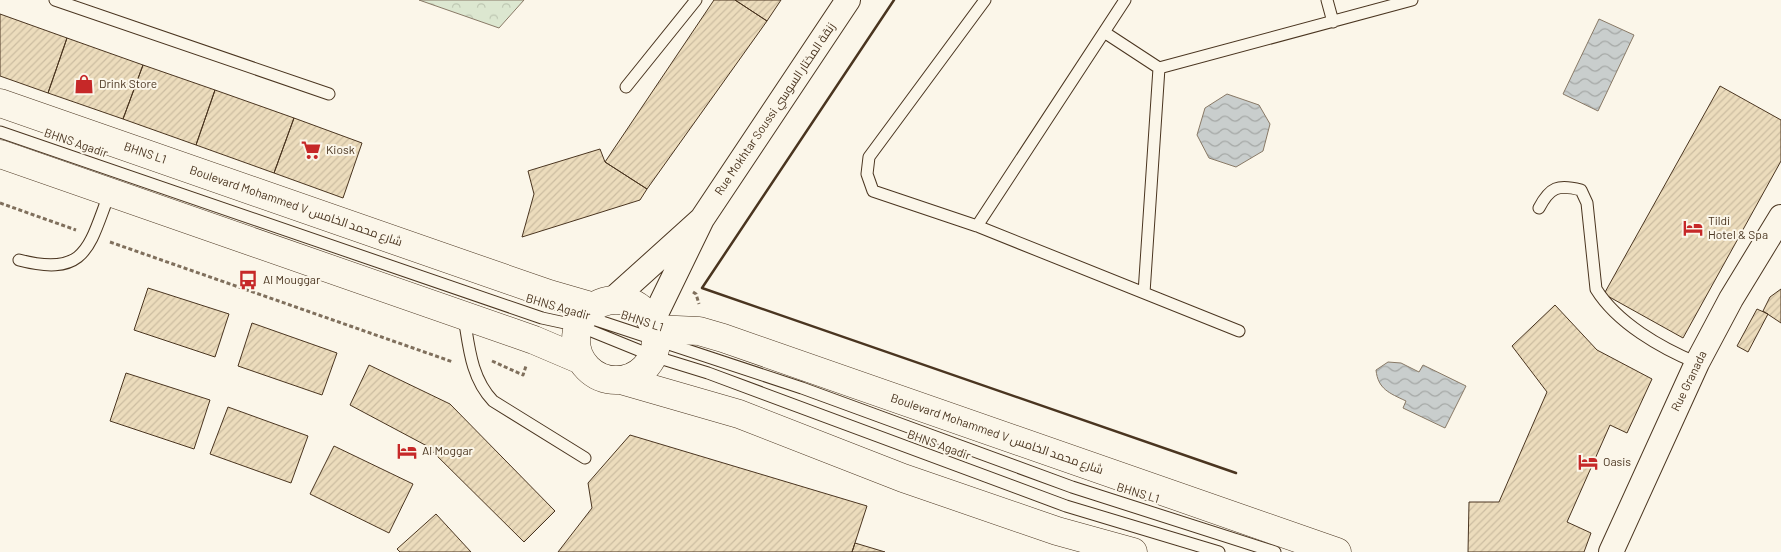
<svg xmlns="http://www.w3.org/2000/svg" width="1781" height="552" viewBox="0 0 1781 552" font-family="Barlow,Cairo,sans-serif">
  <defs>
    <pattern id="forest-crowns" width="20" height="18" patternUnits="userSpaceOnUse" patternTransform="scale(1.25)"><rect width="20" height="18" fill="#dce7d0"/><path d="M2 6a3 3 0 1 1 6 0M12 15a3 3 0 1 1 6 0" fill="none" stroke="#bec7b2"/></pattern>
    <pattern id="water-waves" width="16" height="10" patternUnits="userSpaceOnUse" patternTransform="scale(1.25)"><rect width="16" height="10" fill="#c9cecd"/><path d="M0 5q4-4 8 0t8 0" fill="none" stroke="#a5a8a6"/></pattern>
    <pattern id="building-hatch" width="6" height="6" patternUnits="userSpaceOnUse" patternTransform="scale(1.25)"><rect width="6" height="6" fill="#ecdcbc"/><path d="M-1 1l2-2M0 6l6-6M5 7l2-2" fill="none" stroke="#ccbda1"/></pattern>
  </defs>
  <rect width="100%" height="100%" fill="#fbf6e9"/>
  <path fill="url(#forest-crowns)" stroke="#887966" d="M419,0H524L499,28Z"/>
  <path fill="url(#water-waves)" stroke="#887966" d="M1599,19L1634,35L1598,111L1563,94Z
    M1227,94L1259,105L1270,124L1263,151L1236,167L1209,158L1197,135L1205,108Z
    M1388,362L1401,363L1419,372L1423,365L1466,386L1445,428L1403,408L1406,401C1389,393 1378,389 1376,370Z"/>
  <path fill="url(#building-hatch)" stroke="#4a3520" d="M714,0H735L767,21L647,189L605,162Z
    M735,0H781L767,21Z
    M0,14L67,38L48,93L0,76Z
    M67,38L143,65L123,119L48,93Z
    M143,65L215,90L196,145L123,119Z
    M1720,86L1781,120V161L1683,338L1604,294Z
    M215,90L294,118L274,173L196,145Z
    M294,118L362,143L343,198L274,173Z
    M600,149L605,162L647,189L640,200L522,237L534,194L528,171Z
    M148,288L229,314L215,357L134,330Z
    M1781,289V323L1763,311L1770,297Z
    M1555,305L1597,350L1652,379L1627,433L1610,425L1567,522L1591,533L1584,552H1468L1469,502H1499L1547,392L1512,346Z
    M1757,309L1768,314L1748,352L1737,346Z
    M252,323L337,353L322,395L238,366Z
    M369,365L450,404L555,511L524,542L427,446L350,405Z
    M126,373L210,400L194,449L110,421Z
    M228,407L308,436L291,483L210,454Z
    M630,435L867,506L852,552H558L592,508L588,483Z
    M334,446L413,484L389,533L310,494Z
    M436,514L471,552H400L397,549Z
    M855,543L885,552H852Z"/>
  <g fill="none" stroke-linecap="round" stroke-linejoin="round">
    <defs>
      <path id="service" d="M55,0L329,94
        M985,0L869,157L867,174L873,191L977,226L1239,331
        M1327,0L1333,22
        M1104,32L1159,68L1412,0
        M626,87L696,0
        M0,132L542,318L579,326L653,356L708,373L1066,506L1219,552
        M1539,208C1550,187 1558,184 1581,190L1587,203L1596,289C1617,323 1661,348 1697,363
        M977,226L1125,0
        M19,260C88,278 89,245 110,192
        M1144,293L1159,68
        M584,316L802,388L1072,487L1275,552
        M464,317C469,347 471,378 493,401L585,458"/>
      <path id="minor" d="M702,219L848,0
        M611,301L702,219L652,322
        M1611,552L1697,363L1731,299L1781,217"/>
      <path id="primary" d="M0,103L549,294L594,307
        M0,154L534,340L581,360
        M576 340a40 40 0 1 1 80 0a40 40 0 1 1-80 0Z
        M654,329L699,331L723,338L1337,552
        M621,380L739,414L903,478L1057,531L1133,552"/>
    </defs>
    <use href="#service" stroke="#4a3520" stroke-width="13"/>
    <use href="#minor" stroke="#4a3520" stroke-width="26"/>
    <use href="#primary" stroke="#4a3520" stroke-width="29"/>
    <path stroke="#7f6f5c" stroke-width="3" stroke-dasharray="4 2.5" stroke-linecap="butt" d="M0,203L76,230
      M110,242L453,362
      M693,292L696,294L699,304
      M492,361L523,375L526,366"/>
    <use href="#service" stroke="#fbf6e9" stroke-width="11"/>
    <use href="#minor" stroke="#fbf6e9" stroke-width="24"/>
    <use href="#primary" stroke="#fbf6e9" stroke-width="28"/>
    <path stroke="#4a3520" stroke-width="2.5" d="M894,0L702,288L1236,473"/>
  </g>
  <defs>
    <symbol id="shop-bare" viewBox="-9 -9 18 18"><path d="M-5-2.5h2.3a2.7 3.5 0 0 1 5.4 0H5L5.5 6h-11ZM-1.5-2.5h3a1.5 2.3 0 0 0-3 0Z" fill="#c62828" stroke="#fbf6e9" stroke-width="2.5" paint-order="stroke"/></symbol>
    <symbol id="supermarket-bare" viewBox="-9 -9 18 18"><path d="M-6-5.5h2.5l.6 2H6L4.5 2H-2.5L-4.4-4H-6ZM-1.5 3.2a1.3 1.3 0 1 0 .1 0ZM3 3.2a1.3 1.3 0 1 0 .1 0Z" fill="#c62828" stroke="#fbf6e9" stroke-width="2.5" paint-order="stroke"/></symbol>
    <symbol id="hotel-bare" viewBox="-9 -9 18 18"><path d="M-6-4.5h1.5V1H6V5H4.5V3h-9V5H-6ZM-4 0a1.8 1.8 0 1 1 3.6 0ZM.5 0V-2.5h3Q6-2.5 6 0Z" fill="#c62828" stroke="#fbf6e9" stroke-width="2.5" paint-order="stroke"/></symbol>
    <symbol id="bus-bare" viewBox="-9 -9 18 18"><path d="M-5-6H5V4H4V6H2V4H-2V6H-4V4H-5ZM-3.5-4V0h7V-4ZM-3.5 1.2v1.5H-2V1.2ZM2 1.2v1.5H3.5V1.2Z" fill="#c62828" stroke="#fbf6e9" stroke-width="2.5" paint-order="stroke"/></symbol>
  </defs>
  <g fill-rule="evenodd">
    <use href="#shop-bare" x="70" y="70" width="28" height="28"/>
    <use href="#supermarket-bare" x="297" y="136" width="28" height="28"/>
    <use href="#hotel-bare" x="1679" y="214" width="28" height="28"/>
    <use href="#bus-bare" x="234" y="266" width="28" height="28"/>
    <use href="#hotel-bare" x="393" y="437" width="28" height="28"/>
    <use href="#hotel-bare" x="1574" y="448" width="28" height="28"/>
  </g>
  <g text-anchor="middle" stroke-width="4" stroke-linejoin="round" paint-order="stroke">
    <g font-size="12" fill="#4a3520" stroke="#fbf6e9" text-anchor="start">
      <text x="99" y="88">Drink Store</text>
      <text x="326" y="154">Kiosk</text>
      <text x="1708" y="225">Tildi<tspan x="1708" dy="14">Hotel &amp; Spa</tspan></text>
      <text x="263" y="284">Al Mouggar</text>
      <text x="422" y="455">Al Moggar</text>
      <text x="1603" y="466">Oasis</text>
    </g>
    <g font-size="12" fill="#4a3520" stroke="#fbf6e9">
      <text transform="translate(775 109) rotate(-56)" y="4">Rue Mokhtar Soussi زنقة المختار السوسي</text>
      <text transform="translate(76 143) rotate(19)" y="4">BHNS Agadir</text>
      <text transform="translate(145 153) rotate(19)" y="4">BHNS L1</text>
      <text transform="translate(296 206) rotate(19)" y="4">Boulevard Mohammed V شارع محمد الخامس</text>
      <text transform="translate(558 307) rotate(16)" y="4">BHNS Agadir</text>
      <text transform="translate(642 321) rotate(18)" y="4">BHNS L1</text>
      <text transform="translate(1689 381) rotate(-64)" y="4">Rue Granada</text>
      <text transform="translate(997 434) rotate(19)" y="4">Boulevard Mohammed V شارع محمد الخامس</text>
      <text transform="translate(939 445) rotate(20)" y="4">BHNS Agadir</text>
      <text transform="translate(1138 493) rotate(17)" y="4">BHNS L1</text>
    </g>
  </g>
</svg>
